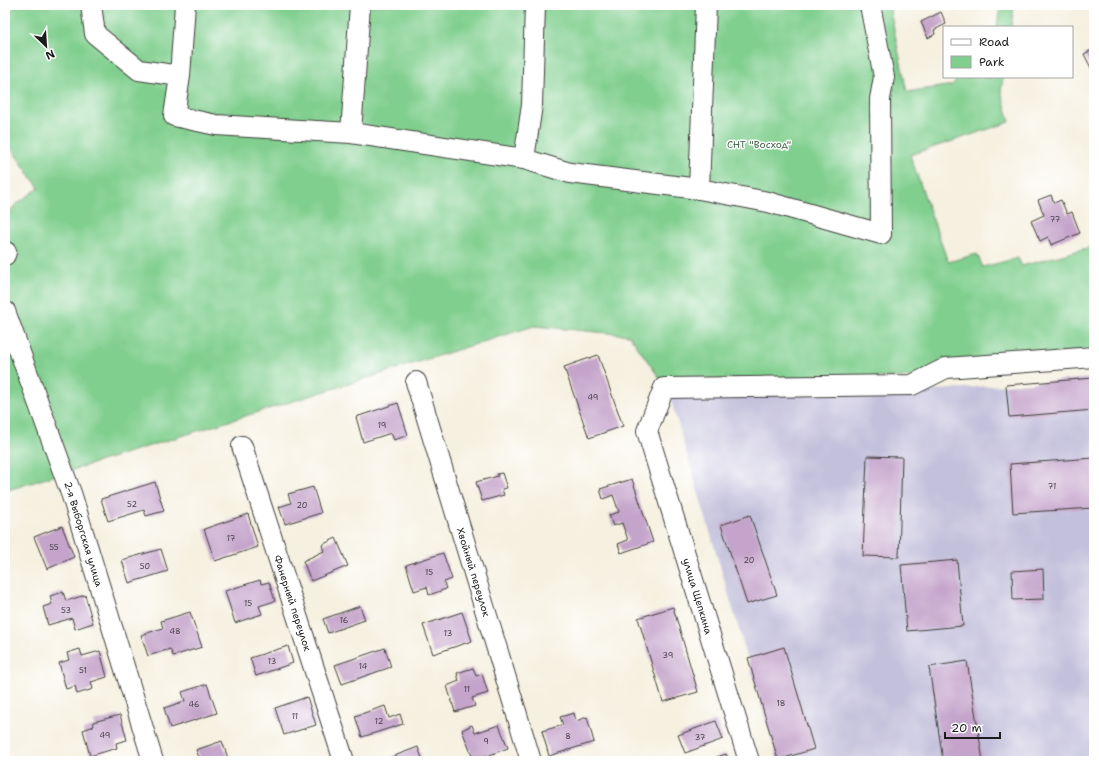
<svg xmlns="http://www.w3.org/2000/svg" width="1099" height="766" viewBox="0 0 1099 766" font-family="'Shantell Sans',sans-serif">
  <rect width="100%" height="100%" fill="#fff"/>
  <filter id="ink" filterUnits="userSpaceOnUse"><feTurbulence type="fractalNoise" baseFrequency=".025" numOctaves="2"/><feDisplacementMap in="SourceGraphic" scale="8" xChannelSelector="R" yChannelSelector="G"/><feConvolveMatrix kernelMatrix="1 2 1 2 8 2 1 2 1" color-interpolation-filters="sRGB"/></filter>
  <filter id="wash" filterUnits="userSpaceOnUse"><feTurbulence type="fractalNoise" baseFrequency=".012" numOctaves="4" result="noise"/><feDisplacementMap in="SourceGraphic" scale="16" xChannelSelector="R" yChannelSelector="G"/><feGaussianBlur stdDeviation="0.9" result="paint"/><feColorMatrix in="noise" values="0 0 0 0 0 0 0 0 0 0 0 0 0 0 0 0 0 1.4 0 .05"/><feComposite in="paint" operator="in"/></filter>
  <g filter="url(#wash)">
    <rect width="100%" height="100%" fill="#f5f0df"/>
    <path fill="#c3c0db" d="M1094,378V761H778L670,397L913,392Z"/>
    <path fill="#80cf8e" stroke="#4e7655" d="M5,5H889L907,92L953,85L959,77H1003L1001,91L1010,122L910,155L948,262L977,254L983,267L1018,258L1022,266L1094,246V348L910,377L661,380L629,335L534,326L5,491V218L15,205L39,188L5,140Z
      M1000,5H1014L1011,27H997Z"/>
    <g id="blocks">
      <path fill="#c5a4cb" d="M941,12L946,24L934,30L935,34L928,38L921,22Z
        M1094,49V74L1084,54Z
        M1051,195L1054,203L1061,200L1067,214L1072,212L1080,233L1051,245L1048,237L1040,241L1031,221L1044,215L1038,200Z
        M598,355L623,426L589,438L564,367Z
        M1094,378V410L1009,417L1006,385Z
        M398,403L408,435L394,440L391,433L363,442L356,417Z
        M867,456L902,457L899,557L863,556Z
        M1094,458V508L1013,513L1010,464Z
        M502,473L507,488L502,489L504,495L482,501L476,482L498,476L497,474Z
        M632,479L653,542L621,553L618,544L628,540L622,523L613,526L609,515L619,512L613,495L603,499L600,489Z
        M155,482L164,511L146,516L144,510L108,521L101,499Z
        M313,487L321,513L285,524L279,507L291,503L288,494Z
        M248,514L258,547L215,561L204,529Z
        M750,515L777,595L747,604L721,525Z
        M62,526L74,557L47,569L34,537Z
        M336,538L348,566L311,581L303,561L324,551L322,545Z
        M161,549L168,571L129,583L122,560Z
        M443,553L452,579L444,582L446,589L429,595L427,587L414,591L406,565Z
        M957,560L963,626L907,631L901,565Z
        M1043,569L1044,599L1013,600L1012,571Z
        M260,580L261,584L269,582L275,601L259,606L262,614L235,623L225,591Z
        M63,592L66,601L85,595L93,623L75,629L72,618L48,625L43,607L52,604L50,596Z
        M360,606L365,620L328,633L323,619Z
        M673,607L698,692L663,702L638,618Z
        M190,612L202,647L173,656L170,649L148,656L141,635L163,628L161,621Z
        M462,612L472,641L433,654L423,625Z
        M288,646L293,663L256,676L250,658Z
        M784,647L814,749L778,760L748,658Z
        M385,648L391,667L342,684L335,665Z
        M80,649L82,656L100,651L107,677L91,682L93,689L77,694L75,686L66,689L59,663L69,660L67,653Z
        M967,661L983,761H943L929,667Z
        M473,668L476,676L482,674L488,693L472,698L475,706L455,712L447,686L459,681L457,673Z
        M207,684L217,713L170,728L164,708L185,701L182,692Z
        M307,697L316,725L284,735L275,708Z
        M385,706L389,718L400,714L403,724L362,737L355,716Z
        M574,713L576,721L587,717L594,742L549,756L542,731L563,725L560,717Z
        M120,715L127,740L116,743L117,748L90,756L83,730L94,726L93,722Z
        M716,721L723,739L685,753L678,735Z
        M472,725L475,733L499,725L508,748L474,761L462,730Z
        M222,741L229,761H187L199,757L196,750Z
        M418,747L423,761H381Z
        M726,754L729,761H706Z"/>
    </g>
  </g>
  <g filter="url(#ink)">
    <use href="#blocks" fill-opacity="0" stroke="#3d3c39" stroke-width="1"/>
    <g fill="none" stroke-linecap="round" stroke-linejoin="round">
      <defs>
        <path id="minor" d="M91,5L95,34L139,70L180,76
          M185,5L180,76L174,116L216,125L351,133L524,159L570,173L699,189L768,202L881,234L880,99L884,77L870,5
          M351,133L360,5
          M524,159L532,105L535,5
          M699,189L706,5
          M5,255L6,252
          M5,311L72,496L153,761
          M416,382L531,761
          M242,446L344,761
          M749,761L647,431L664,388L912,385L946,368L1094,357"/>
      </defs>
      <use href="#minor" stroke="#3d3c39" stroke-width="22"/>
      <use href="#minor" stroke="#fff" stroke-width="20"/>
    </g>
  </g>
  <g text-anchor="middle" stroke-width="3" stroke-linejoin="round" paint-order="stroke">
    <g font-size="8" fill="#463e48">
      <text x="1055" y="222">77</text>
      <text x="593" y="400">49</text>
      <text x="382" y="428">19</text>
      <text x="1052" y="489">71</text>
      <text x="132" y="507">52</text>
      <text x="302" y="508">20</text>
      <text x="231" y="541">17</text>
      <text x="54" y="550">55</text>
      <text x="749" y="563">20</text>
      <text x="145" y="569">50</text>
      <text x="429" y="575">15</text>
      <text x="248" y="606">15</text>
      <text x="66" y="613">53</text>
      <text x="344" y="623">16</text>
      <text x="175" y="634">48</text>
      <text x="448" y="636">13</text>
      <text x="668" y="658">39</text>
      <text x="272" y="664">13</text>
      <text x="363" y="669">14</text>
      <text x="83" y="673">51</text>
      <text x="467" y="692">11</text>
      <text x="781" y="706">18</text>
      <text x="194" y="707">46</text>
      <text x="295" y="719">11</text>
      <text x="379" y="724">12</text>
      <text x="105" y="738">49</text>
      <text x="568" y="739">8</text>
      <text x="700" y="740">37</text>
      <text x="486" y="744">9</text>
    </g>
    <g font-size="10" fill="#44644a" stroke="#fff">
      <text x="759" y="148">СНТ "Восход"</text>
    </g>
    <g font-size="10" fill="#1c1c1c" stroke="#fff">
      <text transform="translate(84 534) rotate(73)" y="4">2-я Выборгская улица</text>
      <text transform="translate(474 572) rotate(73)" y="4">Хвойный переулок</text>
      <text transform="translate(698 596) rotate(73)" y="4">улица Щепкина</text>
      <text transform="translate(293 603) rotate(72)" y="4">Фанерный переулок</text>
    </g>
  </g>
  <rect width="1099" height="766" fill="none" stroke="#fff" stroke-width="20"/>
  <rect x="943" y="26" width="130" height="52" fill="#ffffff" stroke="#a4a4a4"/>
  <rect x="951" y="39" width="20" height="6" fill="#ffffff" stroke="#a4a4a4"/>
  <text x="979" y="46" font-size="12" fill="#1c1c1c">Road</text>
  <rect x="951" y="56" width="20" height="12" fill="#80cf8e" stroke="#a4a4a4"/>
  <text x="979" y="66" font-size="12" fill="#1c1c1c">Park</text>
  <g transform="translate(46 46) rotate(155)" stroke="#ffffff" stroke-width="3" paint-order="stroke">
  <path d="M0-3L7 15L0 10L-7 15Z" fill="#1c1c1c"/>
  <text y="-6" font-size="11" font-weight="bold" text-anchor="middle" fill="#1c1c1c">N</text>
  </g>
  <path d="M945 732v6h55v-6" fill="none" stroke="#1c1c1c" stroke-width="2"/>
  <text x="951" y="732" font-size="12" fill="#1c1c1c" stroke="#ffffff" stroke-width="3" paint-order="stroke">20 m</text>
</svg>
